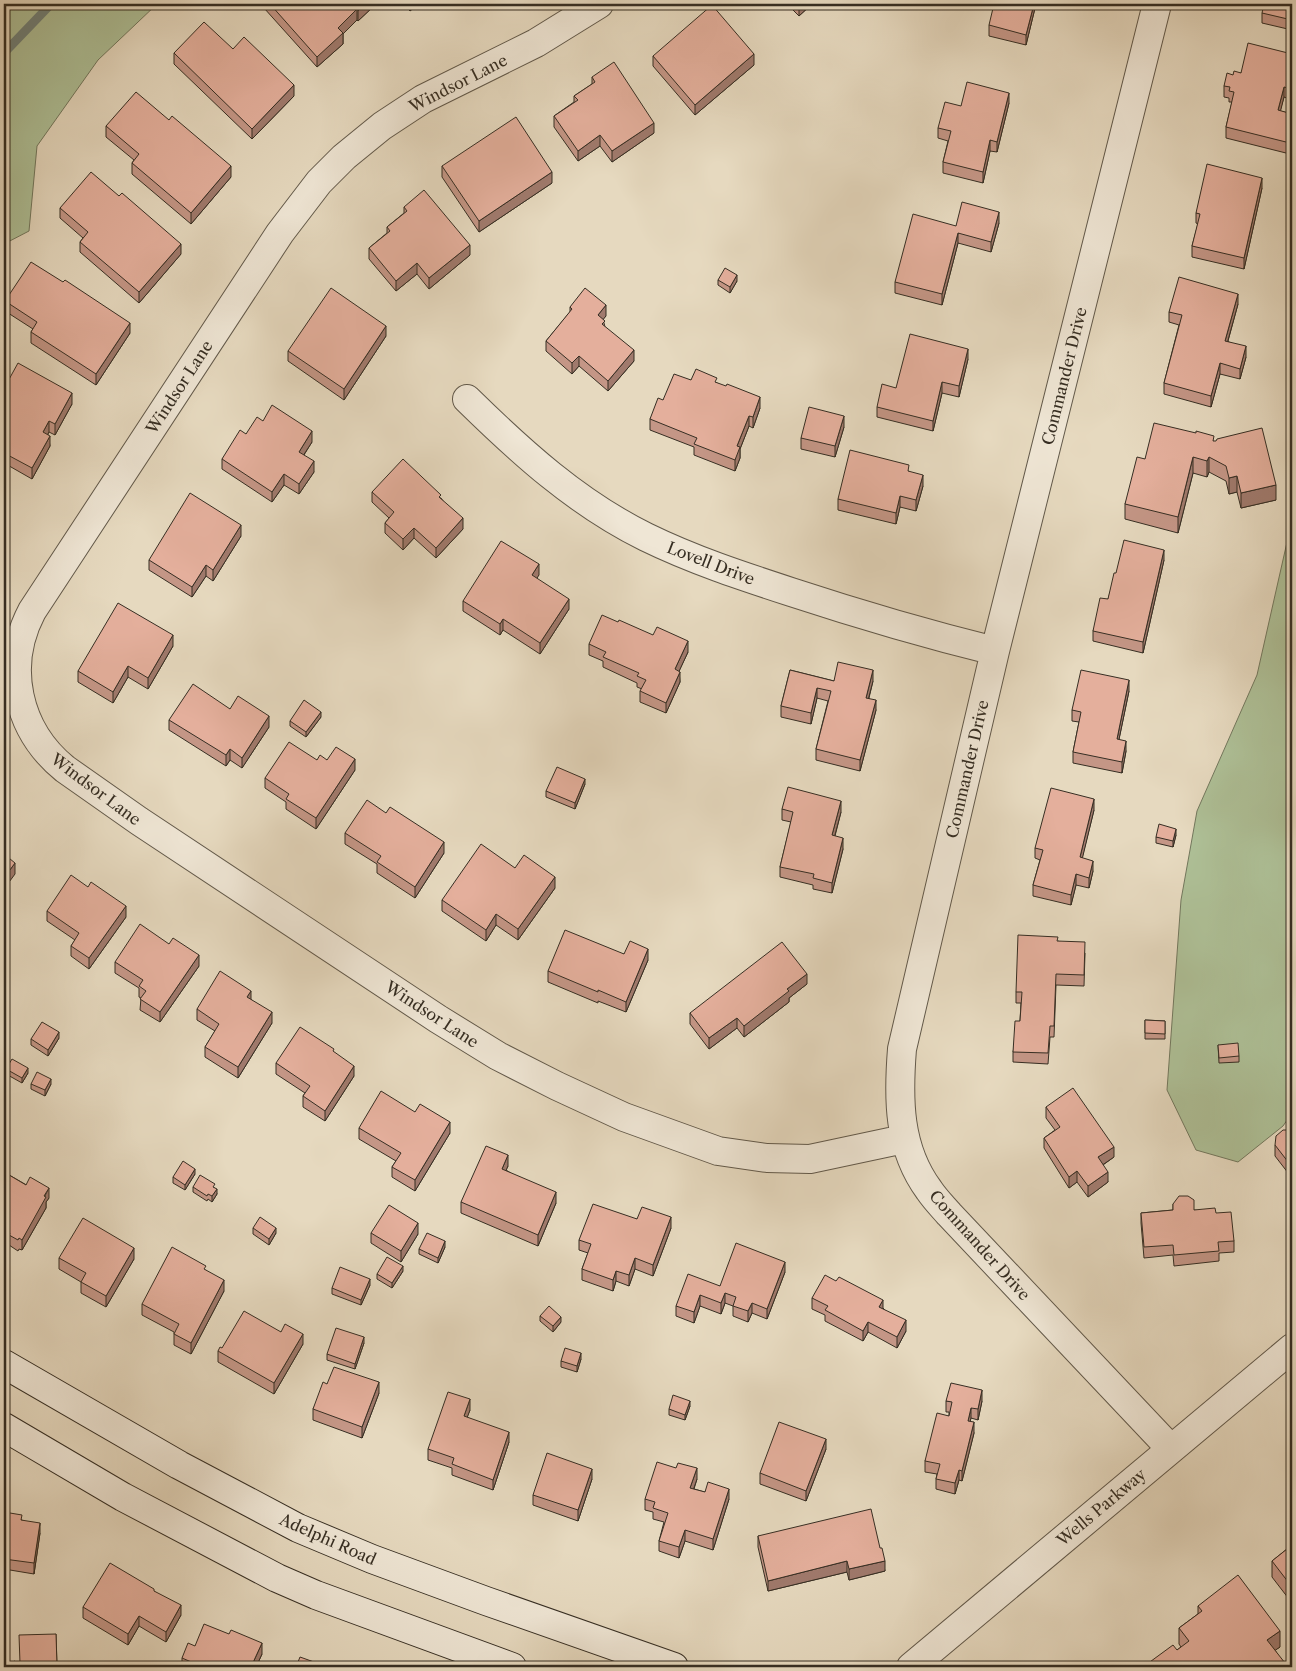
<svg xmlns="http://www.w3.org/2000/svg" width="1296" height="1671" viewBox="0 0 1296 1671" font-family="'Libre Caslon Text',serif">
  <rect width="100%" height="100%" fill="#e6d9bf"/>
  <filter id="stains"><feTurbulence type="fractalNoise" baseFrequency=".004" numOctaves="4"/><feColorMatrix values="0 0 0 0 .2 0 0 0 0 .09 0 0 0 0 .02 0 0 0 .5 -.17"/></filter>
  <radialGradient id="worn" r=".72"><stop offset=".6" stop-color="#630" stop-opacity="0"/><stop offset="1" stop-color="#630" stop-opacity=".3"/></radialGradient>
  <path fill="#aec097" stroke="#72775d" d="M4,4H157L98,60L37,146L29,231L4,244Z
    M1292,520V1113L1283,1126L1238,1162L1196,1150L1167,1090L1181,900L1197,811L1257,675Z"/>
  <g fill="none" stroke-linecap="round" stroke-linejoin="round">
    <path stroke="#70827b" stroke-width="9" d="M4,53L51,4"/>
    <defs>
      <path id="street" d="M599,4L536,43L423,99L382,126L344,157L319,182L280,233L32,611C3,666 17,730 65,769L139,821L438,1019L498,1056L557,1086L624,1117L718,1151L767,1158L810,1159L904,1139
        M1157,4L995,651L902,1049C898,1099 898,1148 929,1190C935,1199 942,1206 949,1214L1171,1449
        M467,399C521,452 577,503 646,537C693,560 742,576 791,592C858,614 926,634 995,651
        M911,1667L1292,1348"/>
      <path id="secondary" d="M4,1364L179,1465L298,1528L372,1559L486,1601L674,1667
        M4,1427L123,1497L277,1578L316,1595L512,1667"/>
    </defs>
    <use href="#street" stroke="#62594a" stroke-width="30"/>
    <use href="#secondary" stroke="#362e23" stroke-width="30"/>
    <use href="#street" stroke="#efe6d5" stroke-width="28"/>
    <use href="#secondary" stroke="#efe6d5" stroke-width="28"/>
  </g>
  <path fill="#c49686" stroke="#362e23" d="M264,4H375V5L358,21L357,20L343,34V44L317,67L264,8Z
    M403,4H418L410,11Z
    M787,4H812L799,16Z
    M1036,4L1026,45L989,36V25Z
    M1043,4H1053L1052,6Z
    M1292,4V30L1262,23V13Z
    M233,49L294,96L252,139L174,64V53Z
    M1292,54V100L1284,97L1280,111L1292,114L1290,154L1226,138V127L1232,102H1229V98L1224,97V86L1233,75L1241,73Z
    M653,56L754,65L695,115L653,66Z
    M592,77L654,133L612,162L600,146L578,161L554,127V116L574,102V96L592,84Z
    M1009,103L997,152L990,151L983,183L943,173V162L948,141L938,138V128L961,106Z
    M106,126L231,177L191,224L132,174V163L134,160L106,137Z
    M442,166L552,183L479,232L442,177Z
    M1262,188L1244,269L1192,257V246L1198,224L1196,223V213Z
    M404,207L470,255L429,289L417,274L396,291L369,259V248L387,233V227L404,213Z
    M60,208L181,254L139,303L80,252V242L83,238L60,218Z
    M999,223L991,252L958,243L942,305L895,293V282L956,226Z
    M718,280L737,281L730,293L718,285Z
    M5,301L130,333L96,385L31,343V332L33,329L5,311Z
    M1238,304L1228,341L1246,357L1240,379L1220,374L1211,407L1164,394V383L1179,325L1169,322V312Z
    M570,307L606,316L603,319L605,327L634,361L608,391L579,366L572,374L546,351V341L570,312Z
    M386,336L344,400L288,361V351Z
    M968,359L959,397L942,393L933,431L877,417V407L896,388Z
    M691,380L717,383L760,408L753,428L749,426L740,449V458L735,471L694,455V447L650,430V419L663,400Z
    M4,381L7,383L72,404L55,435L49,432L48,434L50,446L32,479L4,463Z
    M263,421L312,442L304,455L314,472L299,494L284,485L272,502L222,469V459L246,434Z
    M844,427L835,457L801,449V438Z
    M1214,441L1276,500L1241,508L1237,492L1229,494L1226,481L1209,472L1207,477L1193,473L1178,533L1125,519V504L1145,459Z
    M909,471L923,486L916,511L900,507L896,524L838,510V499Z
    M372,492L441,498L463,529L436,558L414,538L403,550L385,533V523L389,518L372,502Z
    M241,536L213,581L206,576L192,597L149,570V560Z
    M1164,560L1143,653L1093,641V631L1108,599L1116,573Z
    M539,575L536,578L569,609L540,654L503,630L500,635L463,611V601Z
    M589,644L688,652L679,671L680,682L666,713L640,702V691L642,689L637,687V683L603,667V661L589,655Z
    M173,646L148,689L128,677L113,703L78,682V671Z
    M790,670L834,681H873L869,698L876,710L860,771L816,760V749L828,701L817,698L811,724L781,717V706Z
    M1129,691L1119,739L1126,751L1122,773L1073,763V752L1079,722L1072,721V710Z
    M230,709L269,727L242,768L230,760L226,766L169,730V720Z
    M321,717L306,737L290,726V721Z
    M317,760H327L355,770L316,829L286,809V802L265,788V778Z
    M585,784L575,809L546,797V791Z
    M782,809L841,812L835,836L843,849L832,893L813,889V885L780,877V867L791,822L782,820Z
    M1094,810L1082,858L1093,871L1089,888L1076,885L1071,905L1033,896V885L1040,860L1035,858V848Z
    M345,833L444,853L415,898L377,873V864L345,844Z
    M1176,835L1173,847L1156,843V837Z
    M515,868L555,888L518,940L496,925L486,941L442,911V900Z
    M47,911L126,917L89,969L71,956V946L75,940L47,921Z
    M1058,941L1085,953L1084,986L1056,985L1054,1037H1050L1048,1064L1013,1062V1052L1020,1021L1021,1003H1016V992Z
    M624,954L648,960L626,1012L598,1001V1003L548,982V971Z
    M115,962L199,966L160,1022L140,1010L141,998L139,997V988L115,973Z
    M807,984L789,998V1002L744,1037L737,1028L709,1049L690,1024V1013Z
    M251,999L272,1023L238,1078L205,1057V1047L215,1031L197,1020V1009Z
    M1145,1020L1165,1021V1039H1145Z
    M59,1038L48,1056L31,1045V1039Z
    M1218,1045L1239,1056V1062L1219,1063Z
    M334,1052L354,1076L325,1121L303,1107V1096L305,1093L276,1074V1063Z
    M6,1069L28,1073L22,1083L6,1074Z
    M31,1084H51L45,1096L31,1089Z
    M1046,1107L1114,1157L1103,1165L1108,1182L1088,1197L1077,1182L1069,1188L1044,1148V1138L1055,1130L1046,1118Z
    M359,1128L450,1133L415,1191L392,1177V1167L396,1161L359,1139Z
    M1292,1130V1178L1275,1156V1145Z
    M508,1166L506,1170L556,1203L538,1246L461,1213V1202Z
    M4,1172L49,1198L46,1202V1208L22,1250L19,1249L18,1251L9,1245V1243L4,1240Z
    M195,1174L185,1190L173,1183V1177Z
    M193,1187L215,1188L217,1194L212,1202L208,1199L207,1201L193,1192Z
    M1173,1204L1194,1210L1216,1213L1234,1241V1252L1219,1253V1261L1174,1266L1173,1255L1144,1258L1141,1223V1213L1173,1210Z
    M637,1219L671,1228L653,1276L635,1269L629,1286L616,1281L613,1291L582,1280V1269L588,1253L579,1250V1240Z
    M253,1228L276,1233L269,1245L253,1234Z
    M371,1233L418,1234L401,1262L371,1243Z
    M445,1247L438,1263L419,1254V1249Z
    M59,1258L134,1259L106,1307L81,1293V1282L59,1269Z
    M206,1270L224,1291L191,1354L174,1345V1332L142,1315V1304Z
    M403,1271L392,1288L377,1279V1274Z
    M785,1272L767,1319L752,1313L748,1322L733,1316V1306L725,1303L721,1314L700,1306L694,1323L676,1316V1306L720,1286Z
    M370,1285L361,1305L332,1294V1288Z
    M812,1298L883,1308L906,1331L897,1348L868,1332L863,1341L825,1321V1315L812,1309Z
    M540,1316L561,1322L553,1332L540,1321Z
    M281,1332L303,1344L274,1394L218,1362V1351L222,1348Z
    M364,1343L355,1369L327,1360V1354Z
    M581,1359L577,1372L561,1367V1361Z
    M327,1384L379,1393L362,1438L313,1420V1409Z
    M946,1401H982L978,1420L971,1418L970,1421L974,1433L962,1481L959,1480L955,1494L936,1489V1479L937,1474L925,1472V1461L949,1416V1412H946Z
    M690,1406L685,1420L669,1415V1409Z
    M470,1410L467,1417L509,1442L493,1490L452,1475V1468L428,1460V1449Z
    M826,1449L806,1501L760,1484V1473Z
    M592,1479L578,1521L533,1505V1495Z
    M697,1479L694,1489L729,1499L713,1550L685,1541L679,1558L659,1551V1541L664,1522L653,1519V1512L645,1510V1499Z
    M4,1512L22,1520L40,1533L34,1574L4,1569Z
    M758,1536L880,1548L885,1571L849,1580L847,1572L768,1591L758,1547Z
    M1292,1545V1603L1272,1577V1561Z
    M154,1591L181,1615L166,1642L139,1626L128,1645L83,1618V1607Z
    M1198,1606L1280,1647L1275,1650L1285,1667L1177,1650L1181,1647L1179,1644V1628L1198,1614Z
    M56,1634L57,1667H4L20,1663Z
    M195,1646L262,1654L256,1667H182V1658Z"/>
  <path fill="#a07a6d" stroke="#362e23" d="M365,4H375V5L358,21V11Z
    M410,4H418L410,11Z
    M801,4H812L799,16V6Z
    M1034,4H1036L1026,45V35Z
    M357,9V20L343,34V44L317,67V57L338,28Z
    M754,54V65L695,115V105Z
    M294,85V96L252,139V129Z
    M1284,87V97L1278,121V110Z
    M1009,93V103L997,152V142Z
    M654,123V133L612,162V151Z
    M1292,134V145L1290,154V143Z
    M600,135V146L578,161V151Z
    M990,140V151L983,183V172Z
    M231,166V177L191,224V213Z
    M552,172V183L479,232V221Z
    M1262,178V188L1244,269V258Z
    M999,212V223L991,252V242Z
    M958,233V243L942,305V294Z
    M181,244V254L139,303V292Z
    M470,245V255L429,289V278Z
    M417,263V274L396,291V281Z
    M737,275V281L730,293V287Z
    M1238,294V304L1225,351V341Z
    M606,305V316L598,326V315Z
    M130,323V333L96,385V374Z
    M386,326V336L344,400V389Z
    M1246,346V357L1240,379V369Z
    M968,349V359L959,397V386Z
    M634,350V361L608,391V381Z
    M579,356V366L572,374V363Z
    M1220,363V374L1211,407V396Z
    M942,382V393L933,431V421Z
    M72,393V404L55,435V424Z
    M760,397V408L753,428V417Z
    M749,416V426L740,449V458L735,471V460L737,446Z
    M844,416V427L835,457V446Z
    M49,421V432L43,442V432Z
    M312,431V442L299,462V452Z
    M50,436V446L32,479V468Z
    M1193,457V473L1178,533V517Z
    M1209,457V472L1207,477V461Z
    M314,461V472L299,494V484Z
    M284,474V485L272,502V492Z
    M923,475V486L916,511V500Z
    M1237,476V492L1229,494V478Z
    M1276,485V500L1241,508V493Z
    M900,496V507L896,524V513Z
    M463,518V529L436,558V548Z
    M241,525V536L213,581V570Z
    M414,528V538L403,550V539Z
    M1164,550V560L1143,653V642Z
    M539,564V575L532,586V575Z
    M206,565V576L192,597V587Z
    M569,599V609L540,654V643Z
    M503,619V630L500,635V624Z
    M173,635V646L148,689V678Z
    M688,641V652L675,680V669Z
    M128,666V677L113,703V692Z
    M873,670V681L866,708V698Z
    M680,672V682L666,713V703Z
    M1129,680V691L1117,749V739Z
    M817,688V698L811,724V713Z
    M876,700V710L860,771V760Z
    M321,712V717L306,737V732Z
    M269,716V727L242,768V758Z
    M1126,741V751L1122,773V762Z
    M230,749V760L226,766V755Z
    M355,759V770L316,829V818Z
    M585,779V784L575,809V803Z
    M1094,799V810L1080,868V857Z
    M841,801V812L832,846V835Z
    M1176,829V835L1173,847V841Z
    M843,838V849L832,893V883Z
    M444,842V853L415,898V887Z
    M1093,861V871L1089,888V878Z
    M15,863V874L4,889V878Z
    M1076,874V885L1071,905V895Z
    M555,877V888L518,940V929Z
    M126,906V917L89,969V958Z
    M496,914V925L486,941V930Z
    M648,949V960L626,1012V1002Z
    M199,955V966L160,1022V1012Z
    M807,974V984L789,998V1002L744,1037V1026L787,989Z
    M251,991V1001L247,997Z
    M272,1012V1023L238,1078V1067Z
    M737,1018V1028L709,1049V1038Z
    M59,1032V1038L48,1056V1050Z
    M354,1066V1076L325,1121V1111Z
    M28,1068V1073L22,1083V1078Z
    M51,1079V1084L45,1096V1090Z
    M450,1122V1133L415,1191V1180Z
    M1114,1147V1157L1098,1168V1157Z
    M508,1155V1166L502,1179V1169Z
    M195,1169V1174L185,1190V1185Z
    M1077,1171V1182L1069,1188V1177Z
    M1108,1172V1182L1088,1197V1186Z
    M49,1188V1198L46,1202V1208L22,1250V1240Z
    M217,1189V1194L212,1202V1196Z
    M556,1192V1203L538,1246V1235Z
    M671,1217V1228L653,1276V1265Z
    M418,1223V1234L401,1262V1251Z
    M276,1228V1233L269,1245V1239Z
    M445,1241V1247L438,1263V1258Z
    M134,1248V1259L106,1307V1296Z
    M635,1258V1269L629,1286V1275Z
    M785,1262V1272L767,1319V1309Z
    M403,1266V1271L392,1288V1283Z
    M616,1271V1281L613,1291V1280Z
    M370,1279V1285L361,1305V1300Z
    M224,1280V1291L191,1354V1343Z
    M725,1293V1303L721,1314V1303Z
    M700,1295V1306L694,1323V1312Z
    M883,1300V1310L879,1307Z
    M752,1303V1313L748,1322V1311Z
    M561,1317V1322L553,1332V1326Z
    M906,1320V1331L897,1348V1337Z
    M868,1322V1332L863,1341V1331Z
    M303,1334V1344L274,1394V1383Z
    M364,1337V1343L355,1369V1364Z
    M581,1353V1359L577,1372V1366Z
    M379,1382V1393L362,1438V1427Z
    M982,1390V1401L978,1420V1409Z
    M470,1399V1410L464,1426V1416Z
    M690,1401V1406L685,1420V1415Z
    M971,1408V1418L968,1431V1421Z
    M974,1422V1433L962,1481V1471Z
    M509,1432V1442L493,1490V1480Z
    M826,1439V1449L806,1501V1491Z
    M697,1468V1479L690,1499V1488Z
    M592,1469V1479L578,1521V1510Z
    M959,1470V1480L955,1494V1483Z
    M729,1489V1499L713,1550V1539Z
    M40,1523V1533L34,1574V1563Z
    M685,1530V1541L679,1558V1547Z
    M847,1561V1572L768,1591V1581Z
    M885,1561V1571L849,1580V1569Z
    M181,1605V1615L166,1642V1632Z
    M139,1616V1626L128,1645V1634Z
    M1280,1631V1647L1267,1656V1640Z
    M262,1643V1654L256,1667H251Z
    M1285,1663V1667H1279Z"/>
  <path fill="#e4af9c" stroke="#362e23" d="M270,4H365L358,11L357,9L338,28L343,33L317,57Z
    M994,4H1034L1026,35L989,25Z
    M1264,4H1292V20L1262,13Z
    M712,5L754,54L695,105L653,56Z
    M204,22L233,49L244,37L294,85L252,129L174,53Z
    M1248,43L1292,54V89L1284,87L1278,110L1292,114V134L1290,143L1226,127L1234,92L1229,91L1230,87L1224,86L1227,73L1233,75L1234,71L1241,73Z
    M614,62L654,123L612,151L600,135L578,151L554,116L578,100L574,96L595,82L592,77Z
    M967,82L1009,93L997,142L990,140L983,172L943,162L951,131L938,128L945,102L961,106Z
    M136,92L169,120L172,116L231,166L191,213L132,163L139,154L106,126Z
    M516,117L552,172L479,221L442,166Z
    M1207,164L1262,178L1244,258L1192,246L1200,214L1196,213Z
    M91,172L119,196L122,193L181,244L139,292L80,242L88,232L60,208Z
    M424,190L470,245L429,278L417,263L396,281L369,248L390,231L387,227L407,211L404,207Z
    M962,202L999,212L991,242L958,233L942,294L895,282L913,214L956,226Z
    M31,262L63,282L65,280L130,323L96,374L31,332L37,322L5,301Z
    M725,268L737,275L730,287L718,280Z
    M1179,277L1238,294L1225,341L1246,346L1240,369L1220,363L1211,396L1164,383L1182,315L1169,312Z
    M331,288L386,326L344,389L288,351Z
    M585,288L606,305L598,315L605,321L602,324L634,350L608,381L579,356L572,363L546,341L572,309L570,307Z
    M910,334L968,349L959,386L942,382L933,421L877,407L882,384L896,388Z
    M18,363L72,393L55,424L49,421L43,432L50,436L32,468L4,453V381L7,383Z
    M696,369L717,378L715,382L726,386L727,384L760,397L753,417L749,416L737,446L740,447L735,460L694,444L697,438L650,419L658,398L663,400L674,374L691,380Z
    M272,405L312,431L299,452L314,461L299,484L284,474L272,492L222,459L240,430L246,434L257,417L263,421Z
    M809,407L844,416L835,446L801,438Z
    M1154,423L1196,433V431L1214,436L1213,441H1216L1217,439L1262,428L1276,485L1241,493L1237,476L1229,478L1226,466L1209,457L1207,461L1193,457L1178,517L1125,504L1137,457L1145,459Z
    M850,450L909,465L908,471L923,475L916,500L900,496L896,513L838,499Z
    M403,459L441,495L439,497L463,518L436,548L414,528L403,539L385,523L394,512L372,492Z
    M190,493L241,525L213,570L206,565L192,587L149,560Z
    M1124,540L1164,550L1143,642L1093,631L1100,598L1108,599L1114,573H1116Z
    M501,541L539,564L532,575L569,599L540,643L503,619L500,624L463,601Z
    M118,603L173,635L148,678L128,666L113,692L78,671Z
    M602,615L618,622L619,620L653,635L657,627L688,641L675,669L680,672L666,703L640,691L646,680L637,676L639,673L603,657L606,652L589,644Z
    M838,662L873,670L866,698L876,700L860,760L816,749L831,691L817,688L811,713L781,706L790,670L834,681Z
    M1081,670L1129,680L1117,739L1126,741L1122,762L1073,752L1081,712L1072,710Z
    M193,684L230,709L238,696L269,716L242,758L230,749L226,755L169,720Z
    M304,700L321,712L306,732L290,721Z
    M289,742L317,760L320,755L327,760L336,747L355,759L316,818L286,799L289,794L265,778Z
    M557,767L585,779L575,803L546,791Z
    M788,787L841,801L832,835L843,838L832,883L813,878L814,874L780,867L793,812L782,809Z
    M1051,788L1094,799L1080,857L1093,861L1089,878L1076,874L1071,895L1033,885L1043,850L1035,848Z
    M367,800L386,813L390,807L444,842L415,887L377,862L381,856L345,833Z
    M1159,824L1176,829L1173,841L1156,837Z
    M481,844L515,868L524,855L555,877L518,929L496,914L486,930L442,900Z
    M4,854L15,863L4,878Z
    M71,875L88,887L91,882L126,906L89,958L71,946L79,933L47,911Z
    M140,924L169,944L173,938L199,955L160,1012L140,999L146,991L139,986L143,980L115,962Z
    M565,930L624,954L630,941L648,949L626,1002L598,990V992L548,971Z
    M1018,935L1058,937L1057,941L1085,942L1084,975L1056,974L1054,1026H1050L1048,1053L1013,1052L1015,1021H1020L1022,992H1016Z
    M782,942L807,974L787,989L789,991L744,1026L737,1018L709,1038L690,1013Z
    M220,971L251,991L247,997L272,1012L238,1067L205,1047L219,1024L197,1009Z
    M1145,1020L1165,1021V1034L1145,1033Z
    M42,1022L59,1032L48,1050L31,1039Z
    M300,1027L334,1049L333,1051L354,1066L325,1111L303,1096L310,1086L276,1063Z
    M1238,1043L1239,1056L1219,1058L1218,1045Z
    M12,1059L28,1068L22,1078L6,1069Z
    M37,1072L51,1079L45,1090L31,1084Z
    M1073,1088L1114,1147L1098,1157L1108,1172L1088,1186L1077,1171L1069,1177L1044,1138L1060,1127L1046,1107Z
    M381,1091L415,1112L420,1104L450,1122L415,1180L392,1167L401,1153L359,1128Z
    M1283,1130H1292V1167L1275,1145L1276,1136Z
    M486,1146L508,1155L502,1169L556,1192L538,1235L461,1202Z
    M183,1161L195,1169L185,1185L173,1177Z
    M4,1172L26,1185L30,1177L49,1188L44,1196L46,1197L22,1240L19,1238L18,1240L9,1235L10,1233L4,1229Z
    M200,1175L215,1184L213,1187L217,1189L212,1196L208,1194L207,1196L193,1187Z
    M1179,1196H1188L1194,1200V1210L1215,1208L1216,1213L1231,1212L1234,1241L1218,1242L1219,1251L1174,1255L1173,1245L1144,1247L1141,1213L1173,1210V1204Z
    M593,1204L637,1219L642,1207L671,1217L653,1265L635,1258L629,1275L616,1271L613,1280L582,1269L591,1244L579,1240Z
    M389,1205L418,1223L401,1251L371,1233Z
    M260,1217L276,1228L269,1239L253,1228Z
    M83,1218L134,1248L106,1296L81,1282L86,1273L59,1258Z
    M427,1233L445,1241L438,1258L419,1249Z
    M736,1243L785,1262L767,1309L752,1303L748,1311L733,1306L736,1297L725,1293L721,1303L700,1295L694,1312L676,1306L688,1274L720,1286Z
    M172,1247L206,1266L204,1269L224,1280L191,1343L174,1334L179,1324L142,1304Z
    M387,1257L403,1266L392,1283L377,1274Z
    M340,1267L370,1279L361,1300L332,1288Z
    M825,1275L836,1281L839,1277L883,1300L879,1307L906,1320L897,1337L868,1322L863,1331L825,1310L828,1306L812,1298Z
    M549,1306L561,1317L553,1326L540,1316Z
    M244,1311L281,1332L285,1324L303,1334L274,1383L218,1351L220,1347L222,1348Z
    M336,1328L364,1337L355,1364L327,1354Z
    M565,1348L581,1353L577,1366L561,1361Z
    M334,1367L379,1382L362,1427L313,1409L323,1382L327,1384Z
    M951,1383L982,1390L978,1409L971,1408L968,1421L974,1422L962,1471L959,1470L955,1483L936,1479L940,1464L925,1461L937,1413L949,1416L952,1402L946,1401Z
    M448,1392L470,1399L464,1416L509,1432L493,1480L452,1464L454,1458L428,1449Z
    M673,1395L690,1401L685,1415L669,1409Z
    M779,1422L826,1439L806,1491L760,1473Z
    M547,1453L592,1469L578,1510L533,1495Z
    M657,1462L676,1468L678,1463L697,1468L690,1488L705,1492L708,1482L729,1489L713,1539L685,1530L679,1547L659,1541L668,1513L653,1508L655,1502L645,1499Z
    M871,1509L880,1548H882L885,1561L849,1569L847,1561L768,1581L758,1536Z
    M4,1512L22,1515L21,1520L40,1523L34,1563L4,1559Z
    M1292,1545V1587L1272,1561Z
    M110,1563L154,1589V1591L181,1605L166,1632L139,1616L128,1634L83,1607Z
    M1238,1575L1280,1631L1267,1640L1285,1663L1279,1667H1143L1173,1645L1177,1650L1189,1641L1179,1628L1202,1611L1198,1606Z
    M204,1624L229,1634L231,1630L262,1643L251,1667H203L182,1658L188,1643L195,1646Z
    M56,1634L57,1665H30L31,1667H4V1665L15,1661L16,1665L20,1663L19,1635Z
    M300,1657L328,1667H296Z"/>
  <g text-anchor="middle" stroke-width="5" stroke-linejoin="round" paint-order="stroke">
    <g font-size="16" fill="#362e23" stroke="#efe6d5">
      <text transform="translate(458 83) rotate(-27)" y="6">Windsor Lane</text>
      <text transform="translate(1064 376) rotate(-76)" y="6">Commander Drive</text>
      <text transform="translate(179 387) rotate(-57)" y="6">Windsor Lane</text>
      <text transform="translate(711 563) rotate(21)" y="6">Lovell Drive</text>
      <text transform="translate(967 769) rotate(-77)" y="6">Commander Drive</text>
      <text transform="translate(96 789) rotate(37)" y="6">Windsor Lane</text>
      <text transform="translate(432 1014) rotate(33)" y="6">Windsor Lane</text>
      <text transform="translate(980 1245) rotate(48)" y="6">Commander Drive</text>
      <text transform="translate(1101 1507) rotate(-40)" y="6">Wells Parkway</text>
      <text transform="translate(328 1539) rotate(24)" y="6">Adelphi Road</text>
    </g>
  </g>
  <rect width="1296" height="1671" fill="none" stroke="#e6d9bf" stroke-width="20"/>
  <rect x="5" y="5" width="1286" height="1661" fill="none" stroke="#362e23" stroke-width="2.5"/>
  <rect x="10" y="10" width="1276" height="1651" fill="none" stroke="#362e23"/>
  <rect width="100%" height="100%" filter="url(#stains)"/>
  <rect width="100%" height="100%" fill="url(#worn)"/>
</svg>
